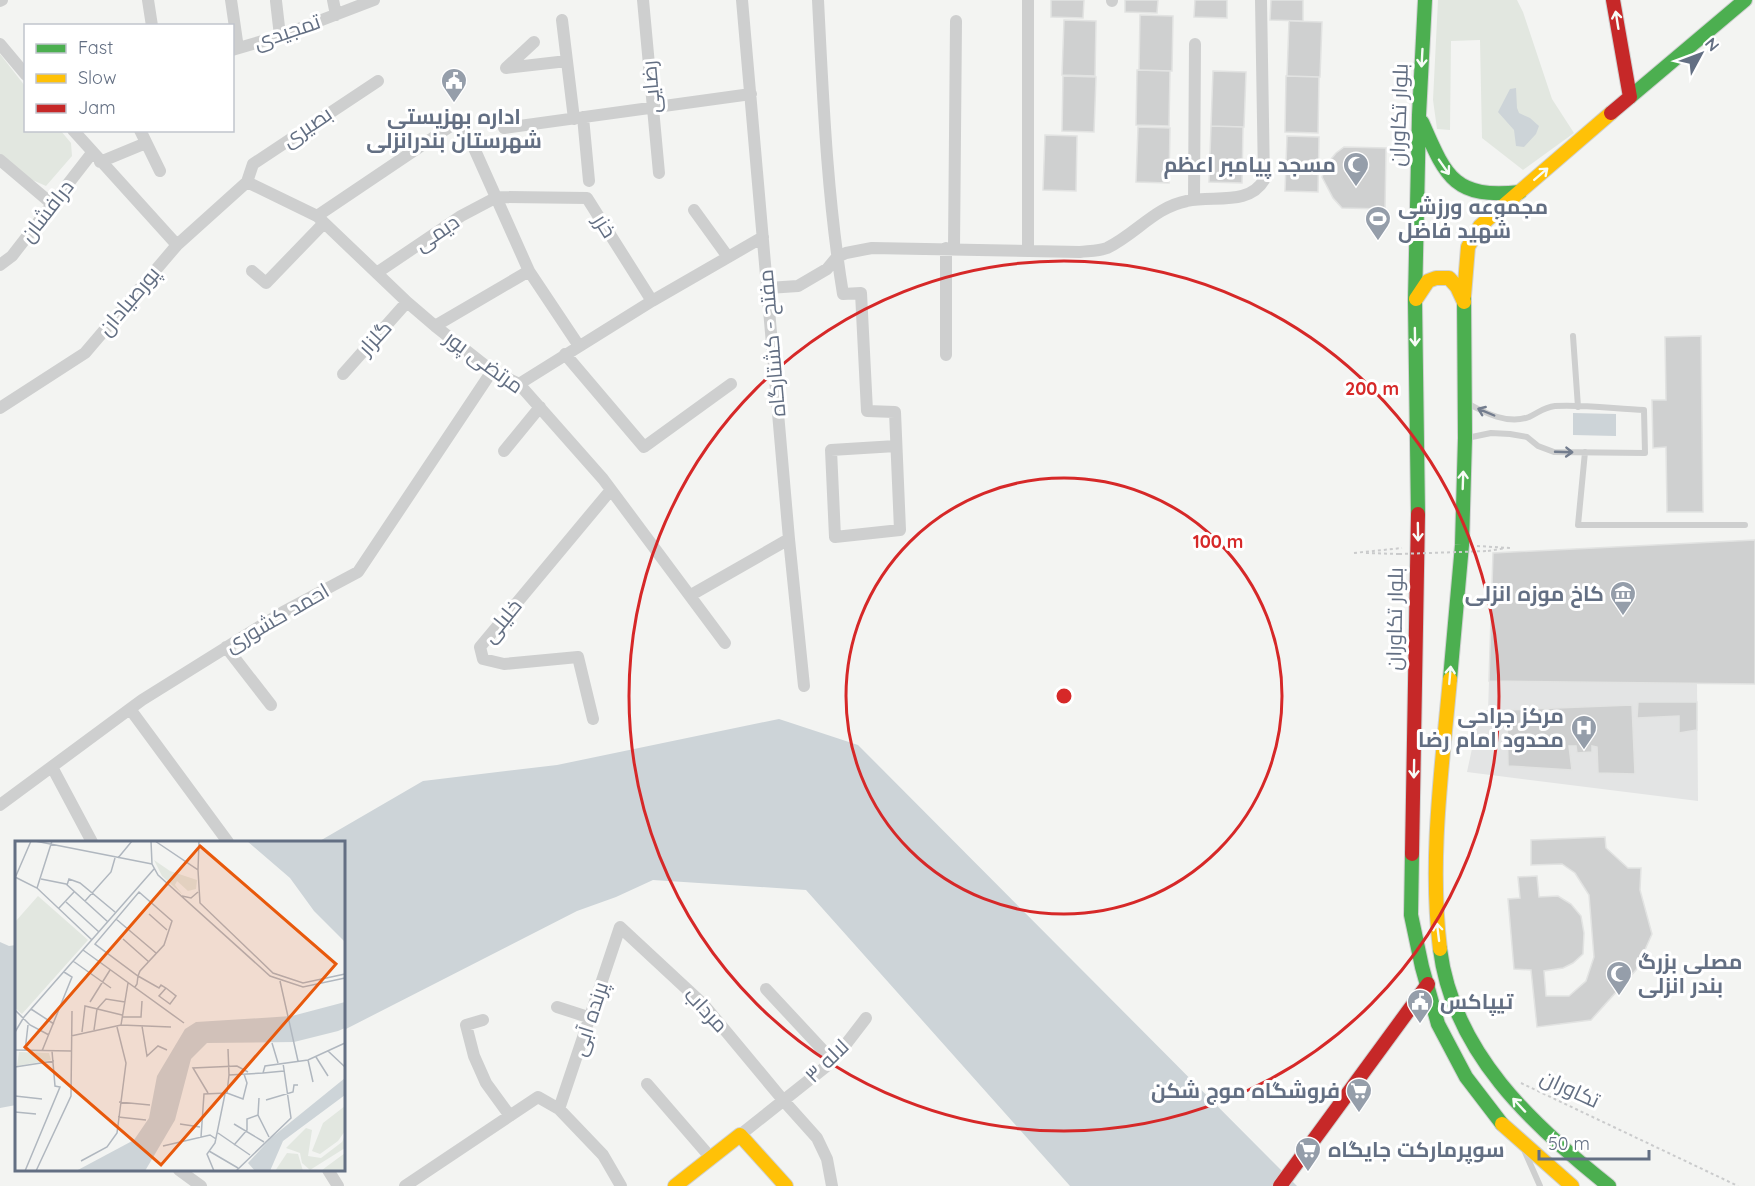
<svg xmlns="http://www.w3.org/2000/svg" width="1755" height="1186" viewBox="0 0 1755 1186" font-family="Quicksand,Cairo,sans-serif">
  <rect width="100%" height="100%" fill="#f3f4f2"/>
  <path fill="#e3e4e4" d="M1489,681L1697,682L1698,801L1467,772L1480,711L1488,710Z"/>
  <path fill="#e2e7e0" d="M1438,0H1517L1523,12L1552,99L1574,133L1523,170L1482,138L1480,40L1451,41L1450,130L1437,129L1433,100Z
    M0,54L25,86L26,130L61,131L71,143L72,156L46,186L21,175L0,157Z"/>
  <path fill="#cdd4d8" d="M1516,88L1517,108L1519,113L1530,118L1539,126L1536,134L1524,147L1516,146L1514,130L1498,112L1510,89Z
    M1573,413L1616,414V436L1573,435Z
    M779,719L858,745L1297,1186H1070L806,890L653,880L616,897L577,911L344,1030V842H318L423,781L557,765Z
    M0,942L9,946L16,945V1105L0,1108Z"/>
  <path fill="#cfd0d0" stroke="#e2e3e2" stroke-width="1.5" d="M1051,0H1084L1083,18L1051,17Z
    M1125,0H1158L1157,13L1125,12Z
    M1195,0H1227V18L1194,17Z
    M1271,0H1303V21L1270,20Z
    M1140,15L1173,16L1172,71L1139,70Z
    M1064,20L1096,21L1095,76L1062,75Z
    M1289,21L1322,22L1320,77L1287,76Z
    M1137,70L1170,71L1169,126L1136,125Z
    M1213,71L1246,72L1244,127L1211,126Z
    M1063,76L1096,77L1094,132L1062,131Z
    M1286,76L1319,77L1318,133L1285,132Z
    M1211,126L1243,127L1242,183L1209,182Z
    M1138,127L1170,128L1169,183L1136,182Z
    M1045,135L1077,136L1076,191L1043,190Z
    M1287,136L1319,137L1318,192L1285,191Z
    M1344,147L1386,148L1385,209L1342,208L1333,198L1322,177L1327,164L1336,153Z
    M1701,336L1703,512H1667L1666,447L1653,448L1652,400H1666L1665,337Z
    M1755,540V684L1489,681L1493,553Z
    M1638,702H1697V730L1679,733V716L1637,718Z
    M1632,705L1635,774L1598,773L1597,747L1592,746V752L1577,753L1576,746H1569L1572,770L1508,766L1507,710Z
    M1605,837L1606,848L1628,868H1641L1640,890L1652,934L1636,970L1591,1020L1537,1027L1531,970L1514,969L1508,899L1520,898L1518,877L1537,876L1539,897L1558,896L1571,904L1581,916L1584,933L1583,954L1573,963L1563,968L1544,971L1546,996H1569L1586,981L1594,957L1589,895L1575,873L1562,864L1531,865V840Z"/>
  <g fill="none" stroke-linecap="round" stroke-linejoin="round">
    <defs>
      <path id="fast" d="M1630,97L1745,0
        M1422,122C1446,177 1454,199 1520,192
        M1418,514L1415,301L1419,115L1425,0
        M1450,679L1462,545L1465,438L1464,296
        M1412,854L1411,915L1422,967L1438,1024L1466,1077L1502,1124
        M1440,949C1453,1052 1532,1125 1609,1186"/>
      <path id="slow" d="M1464,296L1468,247L1480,226L1611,113
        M1416,299L1428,281L1436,278H1449L1457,287L1464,302
        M1440,949C1429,859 1442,768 1450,679
        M1502,1124L1572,1186
        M675,1186L740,1135L786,1186"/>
      <path id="jam" d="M1611,113L1630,97L1613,0
        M1412,854L1418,514
        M1280,1186L1428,984"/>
    </defs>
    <use href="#fast" stroke="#cfd1d1" stroke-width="16"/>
    <use href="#slow" stroke="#cfd1d1" stroke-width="16"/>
    <use href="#jam" stroke="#cfd1d1" stroke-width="16"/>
    <path stroke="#cacbcc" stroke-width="2" stroke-dasharray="3 3" stroke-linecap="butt" d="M1477,546L1510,548
      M1488,551L1505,548
      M1354,553L1402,548
      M1366,553L1399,554
      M1521,1083L1738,1186"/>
    <path stroke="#cecfcf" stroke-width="6" d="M1573,336L1578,407
      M1467,438L1491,433L1510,434L1527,437L1538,446L1554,452L1645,453L1644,410C1617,409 1581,404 1555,406C1544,407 1538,413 1529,417C1508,425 1485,413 1467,403
      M1585,452L1578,525H1745
      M1525,1152L1540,1186"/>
    <path stroke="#cecfcf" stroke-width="12" d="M148,0L152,26
      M231,0L238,48
      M333,0L336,15
      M643,0L659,173
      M742,0L789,539L804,686
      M818,0C823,98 827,197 843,294L861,293L867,411L895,412L900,530L835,537L831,450L896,446
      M0,1L2,0
      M276,1L280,36
      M1112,1V0
      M562,20L574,119
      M534,42L506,68L567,61
      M0,44L26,75
      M232,50L280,36L374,0
      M583,117L589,181
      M504,128L751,94
      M73,130L177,245
      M140,130L160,171
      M0,160L52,204
      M100,162L146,143
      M247,182L317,216L407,302L435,326L492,371L519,384L603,479L725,643
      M247,182L253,164L378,81
      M1194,200L1195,44
      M694,210L728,257
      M317,216L461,119L529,271L579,346
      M946,248V355
      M954,248L956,21
      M1028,250V0
      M0,265L12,256L92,153
      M252,271L266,283L324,223
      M378,272L461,216L497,197L587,198L652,301
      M768,288L798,286L827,269L837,257L846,253L872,248L1080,252C1088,251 1100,251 1107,248C1136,234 1155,207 1187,201C1213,195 1249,206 1264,180L1261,0
      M435,326L529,271
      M565,354L644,447L731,384
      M343,374L407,302
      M519,384L652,301L763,237
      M0,408L85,353L177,245L247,182
      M504,451L540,407
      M691,595L789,539
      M226,647L271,705
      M130,709L228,842
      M593,719L578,657L504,664L483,659L480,647L610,491
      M52,767L92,842
      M0,805L142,700L283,612L358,572L492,371
      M766,989L833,1061
      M557,1007L591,1018
      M483,1020L466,1025L474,1056L486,1083L510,1116
      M647,1084L711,1158
      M559,1109L620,927L704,1005L783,1100L817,1138L827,1159L832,1186
      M740,1135L833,1061L866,1018
      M179,1170L201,1186
      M328,1170L338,1186
      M405,1186L538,1097L559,1109L603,1155L621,1186"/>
    <use href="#fast" stroke="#4caf50" stroke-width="14"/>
    <use href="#slow" stroke="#ffc107" stroke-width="14"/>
    <use href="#jam" stroke="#c62828" stroke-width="14"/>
    <path stroke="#cacbcc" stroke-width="2" stroke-dasharray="3 3" stroke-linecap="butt" d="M1399,554L1488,551"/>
  </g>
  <defs><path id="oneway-shaft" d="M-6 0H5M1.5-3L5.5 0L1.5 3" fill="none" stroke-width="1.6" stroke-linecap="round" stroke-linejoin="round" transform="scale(1.5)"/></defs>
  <g stroke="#f6fbf6">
    <use href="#oneway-shaft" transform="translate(1617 20) rotate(-99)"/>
    <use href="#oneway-shaft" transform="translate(1422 58) rotate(93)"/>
    <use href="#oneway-shaft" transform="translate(1444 167) rotate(55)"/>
    <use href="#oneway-shaft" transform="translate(1541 174) rotate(-41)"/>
    <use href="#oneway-shaft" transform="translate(1415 337) rotate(89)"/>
    <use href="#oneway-shaft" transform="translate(1463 480) rotate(-88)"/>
    <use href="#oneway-shaft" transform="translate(1418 532) rotate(89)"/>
    <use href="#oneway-shaft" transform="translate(1450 675) rotate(-85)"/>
    <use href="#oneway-shaft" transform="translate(1414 769) rotate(91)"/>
    <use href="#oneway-shaft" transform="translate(1438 932) rotate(-97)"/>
    <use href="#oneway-shaft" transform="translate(1519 1105) rotate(-133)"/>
  </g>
  <g stroke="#737d8e">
    <use href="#oneway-shaft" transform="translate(1486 412) rotate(-157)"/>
    <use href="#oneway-shaft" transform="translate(1564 452) rotate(2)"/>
  </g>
  <g fill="none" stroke="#d62828" stroke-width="3">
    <circle cx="1064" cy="696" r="218"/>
    <circle cx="1064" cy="696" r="435"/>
  </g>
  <defs>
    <symbol id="civic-pin" viewBox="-11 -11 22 30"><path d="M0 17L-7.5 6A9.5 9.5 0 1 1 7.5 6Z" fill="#959eaa" stroke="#fff"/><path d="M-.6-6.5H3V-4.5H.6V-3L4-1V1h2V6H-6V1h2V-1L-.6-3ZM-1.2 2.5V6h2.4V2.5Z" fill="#fff"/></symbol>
    <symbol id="mosque-pin" viewBox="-11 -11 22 30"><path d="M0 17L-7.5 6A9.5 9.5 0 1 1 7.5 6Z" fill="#959eaa" stroke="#fff"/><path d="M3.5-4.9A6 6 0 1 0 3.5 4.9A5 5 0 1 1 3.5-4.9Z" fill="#fff"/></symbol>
    <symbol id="stadium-pin" viewBox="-11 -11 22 30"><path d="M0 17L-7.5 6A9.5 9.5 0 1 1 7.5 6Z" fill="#959eaa" stroke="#fff"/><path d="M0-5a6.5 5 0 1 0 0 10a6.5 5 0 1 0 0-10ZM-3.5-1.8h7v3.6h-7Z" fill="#fff"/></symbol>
    <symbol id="museum-pin" viewBox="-11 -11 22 30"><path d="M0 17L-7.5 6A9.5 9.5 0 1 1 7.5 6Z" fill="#959eaa" stroke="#fff"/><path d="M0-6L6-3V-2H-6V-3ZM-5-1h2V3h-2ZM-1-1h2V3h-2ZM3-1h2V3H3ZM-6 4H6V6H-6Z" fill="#fff"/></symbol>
    <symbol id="hospital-pin" viewBox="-11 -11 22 30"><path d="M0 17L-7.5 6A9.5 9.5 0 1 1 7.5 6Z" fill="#959eaa" stroke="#fff"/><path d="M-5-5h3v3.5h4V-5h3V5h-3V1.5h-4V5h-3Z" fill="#fff"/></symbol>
    <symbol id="supermarket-pin" viewBox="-11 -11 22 30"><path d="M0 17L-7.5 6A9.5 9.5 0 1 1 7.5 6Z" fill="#959eaa" stroke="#fff"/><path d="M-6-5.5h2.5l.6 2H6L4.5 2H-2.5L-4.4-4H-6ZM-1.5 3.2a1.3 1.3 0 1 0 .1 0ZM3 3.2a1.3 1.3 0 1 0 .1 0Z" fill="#fff"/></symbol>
  </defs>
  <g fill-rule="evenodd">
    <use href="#civic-pin" x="439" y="66" width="30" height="40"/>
    <use href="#mosque-pin" x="1341" y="150" width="30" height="40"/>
    <use href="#stadium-pin" x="1363" y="204" width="30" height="40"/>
    <use href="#museum-pin" x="1608" y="579" width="30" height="40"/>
    <use href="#hospital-pin" x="1569" y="713" width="30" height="40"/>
    <use href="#mosque-pin" x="1604" y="959" width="30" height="40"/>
    <use href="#civic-pin" x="1405" y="987" width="30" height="40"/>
    <use href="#supermarket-pin" x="1344" y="1076" width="30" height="40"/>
    <use href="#supermarket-pin" x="1293" y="1135" width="30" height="40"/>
  </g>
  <g text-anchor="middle" stroke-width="6" stroke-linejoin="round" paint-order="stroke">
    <g font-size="21" fill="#636f83" stroke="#fff">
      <text transform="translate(287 32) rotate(-19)" y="7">تمجیدی</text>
      <text transform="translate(651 87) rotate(-95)" y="7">رضایی</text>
      <text transform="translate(1399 115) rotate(-88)" y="7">بلوار تکاوران</text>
      <text transform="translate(307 127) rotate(-34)" y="7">بصیری</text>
      <text transform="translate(47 211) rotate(-52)" y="7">درافشان</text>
      <text transform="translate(605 226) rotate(58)" y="7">خزر</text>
      <text transform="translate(437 233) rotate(-34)" y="7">دیمی</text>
      <text transform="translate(129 301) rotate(-50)" y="7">پورصیادان</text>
      <text transform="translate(375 338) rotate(-48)" y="7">گلزار</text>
      <text transform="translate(772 343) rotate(-95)" y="7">مفتح - کشتارگاه</text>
      <text transform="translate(484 362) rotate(36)" y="7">مرتضی پور</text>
      <text transform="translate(277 618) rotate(-30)" y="7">احمد کشوری</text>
      <text transform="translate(1395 619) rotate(-89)" y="7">بلوار تکاوران</text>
      <text transform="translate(502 621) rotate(-51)" y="7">خلیلی</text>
      <text transform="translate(706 1010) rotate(47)" y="7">مرداب</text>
      <text transform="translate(590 1019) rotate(-72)" y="7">پرنده آبی</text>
      <text transform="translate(827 1061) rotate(-44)" y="7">لاله ۳</text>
      <text transform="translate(1570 1089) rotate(25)" y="7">تکاوران</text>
    </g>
    <g font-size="21" font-weight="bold" fill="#636f83" stroke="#fff" text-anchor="end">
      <text x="454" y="124" text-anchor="middle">اداره بهزیستی<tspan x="454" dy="24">شهرستان بندرانزلی</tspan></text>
      <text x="1336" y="172">مسجد پیامبر اعظم</text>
      <text x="1398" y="214" text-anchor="start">مجموعه ورزشی<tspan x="1398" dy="24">شهید فاضل</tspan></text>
      <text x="1604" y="601">کاخ موزه انزلی</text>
      <text x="1564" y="723">مرکز جراحی<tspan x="1564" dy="24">محدود امام رضا</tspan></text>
      <text x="1638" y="969" text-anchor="start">مصلی بزرگ<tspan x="1638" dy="24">بندر انزلی</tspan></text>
      <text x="1440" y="1009" text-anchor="start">تیپاکس</text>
      <text x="1340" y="1098">فروشگاه موج شکن</text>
      <text x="1328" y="1157" text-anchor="start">سوپرمارکت جایگاه</text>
    </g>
  </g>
  <g transform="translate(15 841)">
    <rect width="330" height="330" fill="#f3f4f2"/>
    <path d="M139,19L155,30L182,39L181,48L173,50L162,40L160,44L168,54L147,35ZM23,55L73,99L7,173L0,167V81ZM4,211L34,212L36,219L2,225ZM330,265V290L323,300L305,313L297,310L308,282ZM291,287L297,289L293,315L306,317L327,301L330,294V307L295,329L287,322L285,312L271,307ZM272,312L283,313L288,330H260ZM330,312V330H306L311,326Z" fill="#e2e7e0"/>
    <path d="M330,0V101L299,70L275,37L232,0ZM330,161V187L323,190L279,201L192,202L176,218L160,279L130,330H61L119,299L134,277L142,235L170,188L181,181L277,175ZM330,237V254L268,300L255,330H240L233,322L256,297Z" fill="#cdd4d8"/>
    <path fill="none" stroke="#b0b7bf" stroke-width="1.5" d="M20,0L137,23M136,0L137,23L143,34L255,135L288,146L330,137M140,0L183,29L185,62L258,132L288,142L330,133M103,17L117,0M183,29L184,0M0,36L22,47L77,99M0,37L16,0M26,38L51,43L93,81M52,44L54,38L65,42L100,71M22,47L37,0M167,55L176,57L183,51M70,60L96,31L100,17M51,61L84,91M44,67L59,51M134,73L152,89M101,78L141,112M108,98L134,121M68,109L169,182M58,120L96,147M265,140L283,220M120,146L122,143L123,135L125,130L149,104L157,80L124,51L80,103L123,135L144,147L146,144L151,147L161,155L155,163L144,155L151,147M75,161L95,129M16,168L39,183M0,169L15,184L34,194M108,176H126L127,160M106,184L113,142M127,185L132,215L143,205L152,209M79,189L82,168L91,158L110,161M0,191L9,176L139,28M67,191L70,165L107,174M56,195L106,184L156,186M257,202L263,222M213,208L214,234M0,209L56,210M10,210L13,184M27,210L57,136L49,131M313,210L330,226M301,216L313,235M293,219L298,241M0,226L39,220M248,232L269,230M193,252L178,227L222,225L233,231M212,252L214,234L248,232L250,225L293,219L330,202M0,255L27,258M244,257L243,274L254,296M251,259L278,251L279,244H283M104,261L135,264M0,271L21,273M103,276L131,279M165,283L185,286M219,283L249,301M203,292L235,314M186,296L189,253L212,252L228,258L232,242L229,233M219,304L232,289V278L243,274M148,305L195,294L201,298M194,310L223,327M66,320L92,306L102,292L111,222L102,186M10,330L45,246L40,245L37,210M21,330L56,255L57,170M199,330L192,313L200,302L210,253M221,330L276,277L268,222"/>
    <path fill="#e8590c" fill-opacity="0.15" stroke="#e8590c" stroke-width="3" d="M185,5L321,123L146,324L10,206Z"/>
    <rect width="330" height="330" fill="none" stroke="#636f83" stroke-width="3"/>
  </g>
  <circle cx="1064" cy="696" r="9" fill="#d62828" stroke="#fff" stroke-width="3"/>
  <g font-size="18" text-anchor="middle" font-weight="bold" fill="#d62828" stroke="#fff" stroke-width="6" stroke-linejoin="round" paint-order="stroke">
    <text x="1372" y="395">200 m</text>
    <text x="1218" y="548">100 m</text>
  </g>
  <rect x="24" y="24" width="210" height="108" fill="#ffffff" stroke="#c1c5cd" stroke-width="1.5"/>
  <rect x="36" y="44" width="30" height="9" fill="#4caf50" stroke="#c1c5cd" stroke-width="1.5"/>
  <text x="78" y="54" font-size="18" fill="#636f83">Fast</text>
  <rect x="36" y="74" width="30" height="9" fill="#ffc107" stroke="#c1c5cd" stroke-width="1.5"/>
  <text x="78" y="84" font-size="18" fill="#636f83">Slow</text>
  <rect x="36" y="104" width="30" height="9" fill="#c62828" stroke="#c1c5cd" stroke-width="1.5"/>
  <text x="78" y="114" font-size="18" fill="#636f83">Jam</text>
  <g transform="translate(1701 54) rotate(49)" stroke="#ffffff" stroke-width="4.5" paint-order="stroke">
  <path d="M0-4.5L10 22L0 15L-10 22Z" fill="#636f83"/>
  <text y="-9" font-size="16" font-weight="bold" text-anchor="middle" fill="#636f83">N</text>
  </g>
  <path d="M1539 1150v9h110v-9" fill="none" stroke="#636f83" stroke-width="3"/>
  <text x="1548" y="1150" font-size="18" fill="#636f83" stroke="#ffffff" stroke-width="4.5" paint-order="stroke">50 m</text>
</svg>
